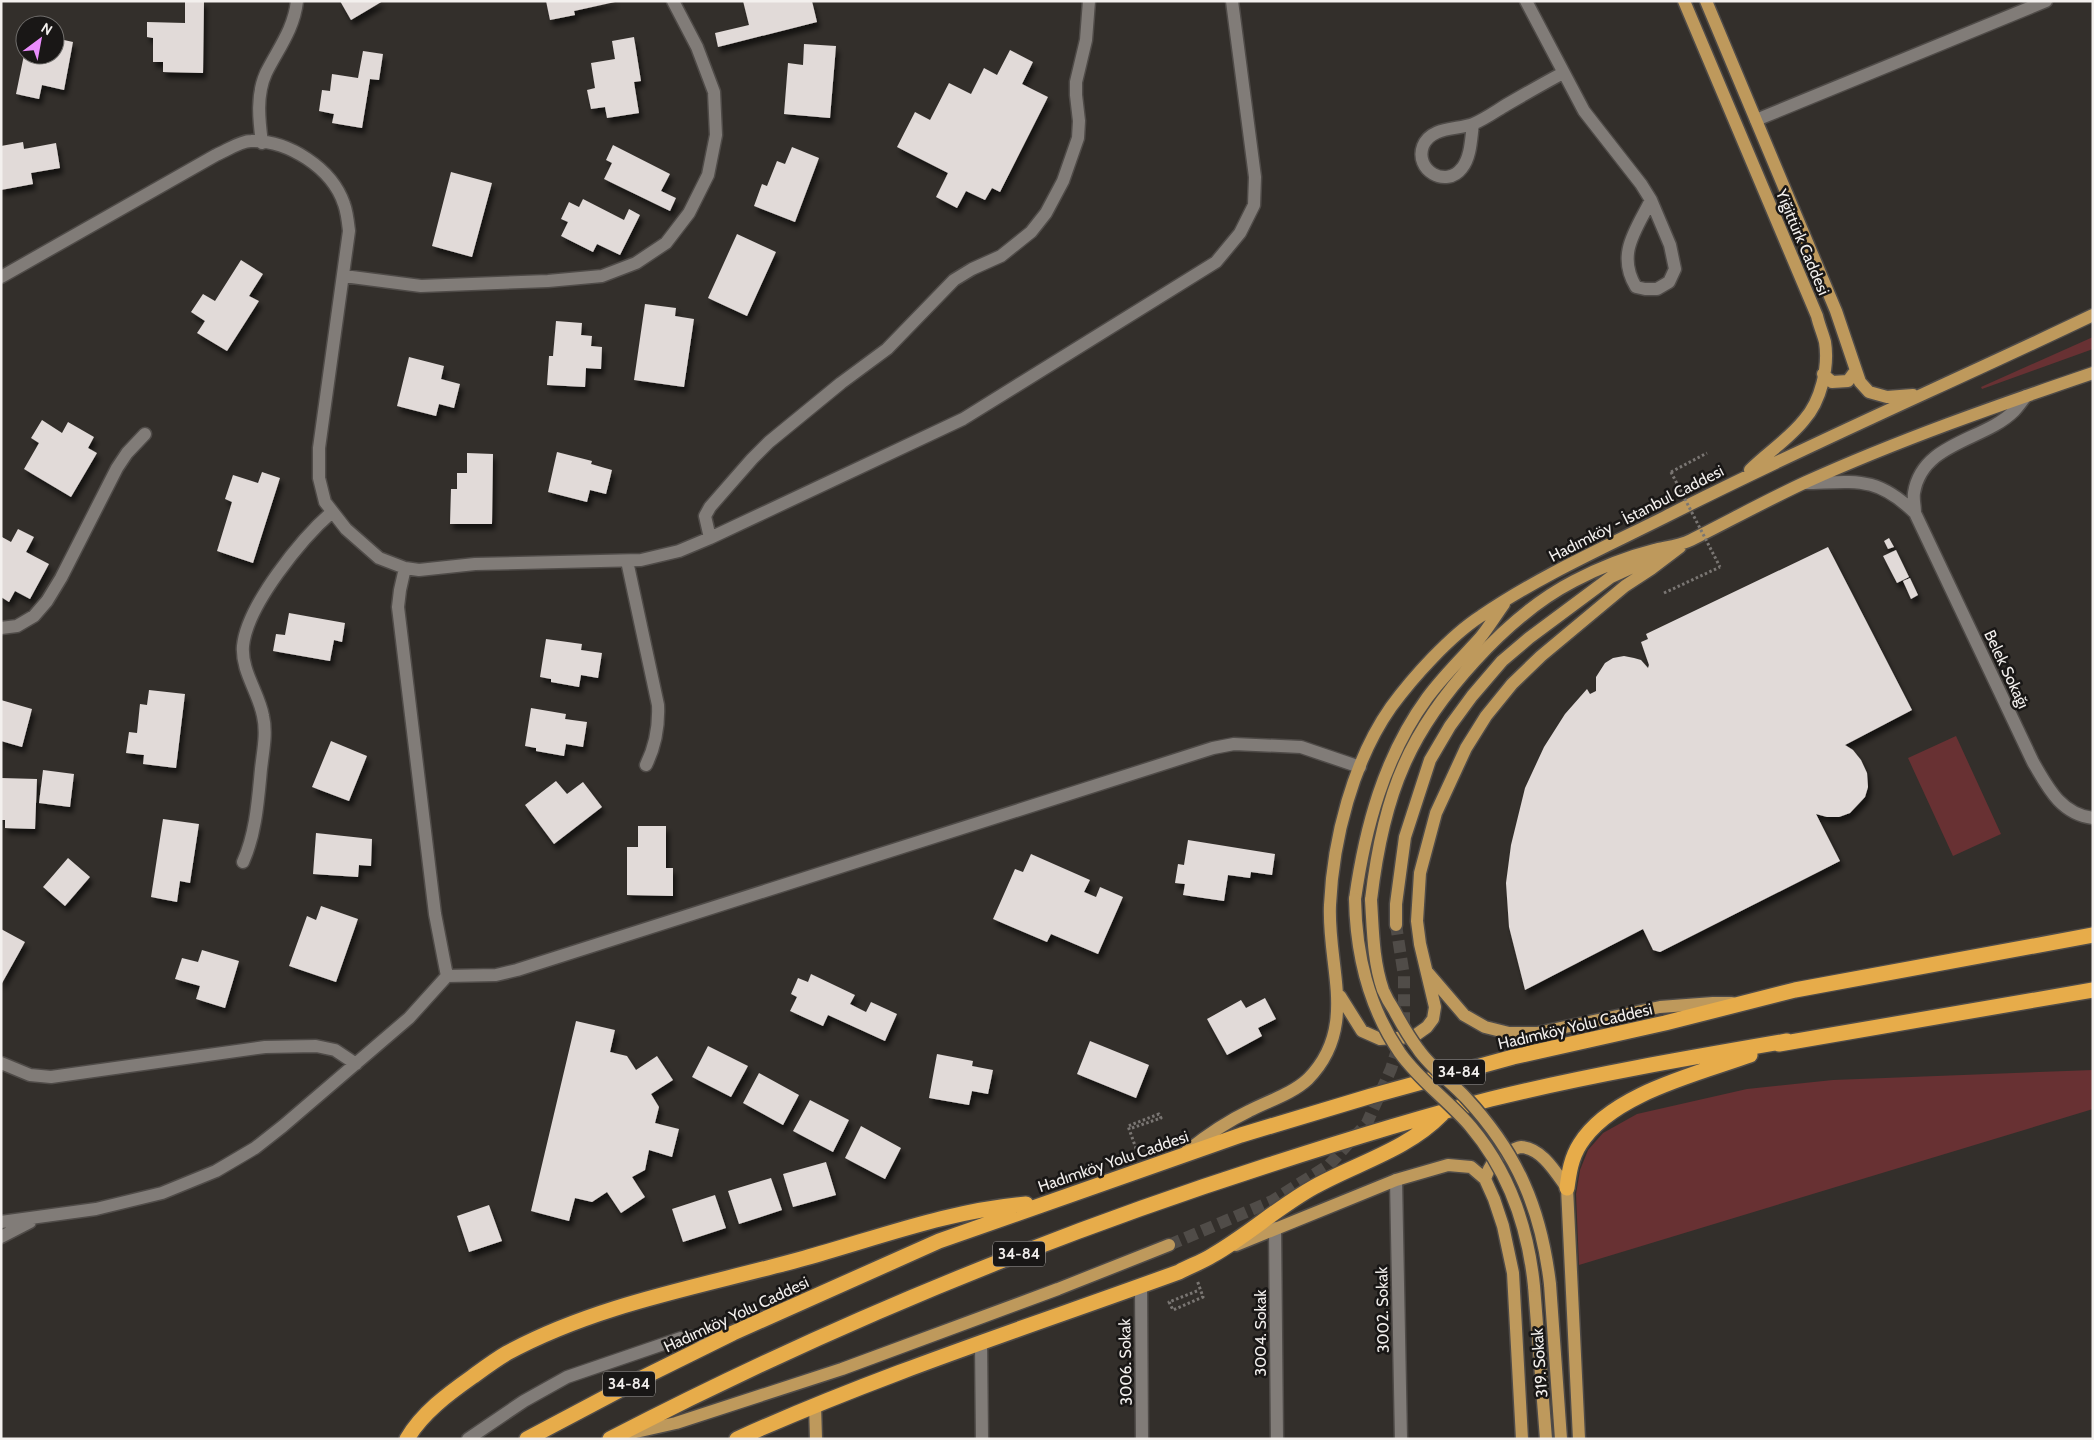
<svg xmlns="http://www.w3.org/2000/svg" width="2094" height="1440" viewBox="0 0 2094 1440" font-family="Cabin,sans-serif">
  <defs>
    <filter id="shadow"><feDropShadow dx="3" dy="5.5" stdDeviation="2.5" flood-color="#0009"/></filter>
  </defs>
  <rect width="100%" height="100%" fill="#332f2b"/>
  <path fill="#683133" d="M2093,337V349L1982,389L1981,387Z
    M1956,736L2001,834L1953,856L1908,758Z
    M2093,1070V1109L1579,1265L1576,1194L1580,1170L1588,1150L1603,1133L1637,1114L1747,1089L1833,1080Z"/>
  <path fill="#e1dad8" filter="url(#shadow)" d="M185,1H204L203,73L163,72V62H153V38L147,37V22L185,23Z
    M340,1H383L351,20Z
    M546,1H615V2L574,11L575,15L550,20Z
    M743,1H812L817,22L718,47L715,33L749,25Z
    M634,37L641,81L634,82L639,113L607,118L605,107L591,109L587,90L595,88L591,63L615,59L612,41Z
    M55,38L73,42L64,90L42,85L39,99L16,94L24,55H55Z
    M804,44L836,46L830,118L784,114L788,63L803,65Z
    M1010,50L1033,62L1022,84L1048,97L1000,192L992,188L985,200L966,191L957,208L936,197L948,173L897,147L915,112L930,120L949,83L971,94L984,68L997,75Z
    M363,51L383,54L379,80L370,79L362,128L332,123L334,114L319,111L322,90L330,91L332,74L358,78Z
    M23,142L24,149L56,143L60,168L31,173L33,184L1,190V146Z
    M613,145L670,174L661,191L676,198L670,211L604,179L612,163L606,160Z
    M792,147L819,158L795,222L754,206L762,184L767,186L777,161L785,164Z
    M451,172L492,183L472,257L432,246Z
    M583,199L624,220L629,209L640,215L620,255L597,244L593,252L561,236L568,222L561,219L569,202L579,207Z
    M737,234L776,252L747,316L708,298Z
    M241,260L263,274L249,296L259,301L227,351L197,333L205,321L191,312L203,294L215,301Z
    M645,304L676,308L675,316L694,319L684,387L634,380Z
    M556,321L582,323L581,335L592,336L591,346L602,347L601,369L586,368L585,387L547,385L549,356H553Z
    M409,357L444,366L441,379L460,384L454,408L439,404L436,416L397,406Z
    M42,420L62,433L68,422L94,437L88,448L97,453L71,497L24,469L39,443L31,438Z
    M557,452L592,461L591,464L612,470L606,494L590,490L587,502L548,492Z
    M467,453L493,454L492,524H450L451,489H457V473H467Z
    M262,472L280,478L253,563L217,551L232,502L225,499L233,475L258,483Z
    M18,529L34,537L26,552L49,564L30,599L15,591L9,602L1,597V539L2,537L11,542Z
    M1889,538L1894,547L1888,549L1884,541Z
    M1828,547L1912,710L1845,745L1853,750L1861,760L1867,773L1868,787L1865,797L1850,813L1839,817H1827L1816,814L1840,861L1660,952L1653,950L1643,929L1525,990L1509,927L1506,883L1511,845L1525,788L1544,747L1565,714L1587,689L1590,694L1596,691V677L1605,663L1613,658L1624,656L1634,658L1641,660L1648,668L1649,665L1641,642L1648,639L1646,634Z
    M1896,550L1909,577L1897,583L1883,556Z
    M1910,578L1918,595L1911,599L1903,581Z
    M289,613L345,623L342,642L334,640L330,661L273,651L276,634L285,635Z
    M546,639L582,644L581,650L602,653L598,678L581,675L579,687L551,682V679L540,677Z
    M149,690L185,694L176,768L143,764L144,755L126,753L129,732L137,733L140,704L147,705Z
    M1,700L32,709L22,747L1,741Z
    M531,708L566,714L565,719L587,722L583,747L566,744L564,756L536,751V748L525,746Z
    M331,741L367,756L349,801L312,787Z
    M43,770L74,774L70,807L39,803Z
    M1,778L37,779L35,829L5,828V820H1Z
    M556,781L567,794L583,782L602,807L554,844L525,805Z
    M163,819L199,824L190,883L180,881L177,902L151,897Z
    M638,826H666V868H673V896L627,895V847H638Z
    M316,833L372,839L371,866L359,865L358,877L313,874Z
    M1188,840L1275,854L1272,875L1251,872L1250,878L1228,875L1224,901L1183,895L1185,884L1175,883L1178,864L1184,865Z
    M1031,854L1090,880L1084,892L1096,897L1100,887L1123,897L1098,954L1051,934L1047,942L993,919L1015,869L1023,872Z
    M68,858L90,877L65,906L43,887Z
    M321,906L358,919L336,982L289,966L307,916L316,920Z
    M1,929L25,942L1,985Z
    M202,950L239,961L225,1008L196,999L200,986L175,979L182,958L198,962Z
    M811,974L855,995L850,1004L866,1012L871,1002L897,1014L885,1041L828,1015L823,1026L790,1011L797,997L791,994L798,978L808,982Z
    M1265,998L1276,1019L1258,1028L1262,1036L1227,1055L1207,1019L1241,1000L1246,1008Z
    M576,1021L615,1030L610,1052L627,1056L636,1070L657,1056L673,1080L651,1094L659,1107L655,1123L679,1129L672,1157L649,1150L645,1170L632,1177L645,1197L621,1213L607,1192L592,1202L575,1198L569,1221L531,1211Z
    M1090,1041L1149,1065L1136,1098L1077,1074Z
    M708,1046L748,1066L731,1097L692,1077Z
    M937,1054L973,1061L972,1066L993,1070L988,1094L972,1091L969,1105L929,1098Z
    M759,1073L799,1095L783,1125L743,1103Z
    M810,1100L849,1120L833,1152L793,1131Z
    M861,1126L901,1148L885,1179L845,1158Z
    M826,1162L836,1195L793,1207L783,1174Z
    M771,1178L782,1210L739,1224L728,1191Z
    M715,1195L726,1228L683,1242L672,1209Z
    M489,1205L502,1241L469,1252L457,1216Z"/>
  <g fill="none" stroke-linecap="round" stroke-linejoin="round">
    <path stroke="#504c48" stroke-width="12" stroke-dasharray="12 6" stroke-linecap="butt" d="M1169,1245L1272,1201L1329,1165L1367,1123L1391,1069L1404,1028V976L1396,925"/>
    <defs>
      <path id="minor" d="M1526,1L1584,111L1641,184L1651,200L1670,245L1675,269L1669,282L1657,289H1645L1636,287C1616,254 1636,230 1651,200
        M1756,120L2046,1
        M1473,124C1471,138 1471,157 1462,168C1446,189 1414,170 1423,146C1431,126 1458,130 1473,124C1485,119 1496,111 1506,105C1525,94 1544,83 1563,73
        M262,143C259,120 256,95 266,73C278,49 294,29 297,1
        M344,276L421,286L548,281L602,276L636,263L666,243L689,213L708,175L716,135L714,92L697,47L673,1
        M1,277L216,155C226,151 240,141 251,141C288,140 332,168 344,204C347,212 348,222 349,231L319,448V478L325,502L346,529L379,558L405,568L419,570L475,564L641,560L679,551L710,538L963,419L1216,262L1240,233L1254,205L1255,177L1232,1
        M1805,483C1855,482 1876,475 1915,513L2033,762C2048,788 2061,814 2093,818
        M1915,513C1915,506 1913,499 1914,493C1922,442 1984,441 2014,411C2018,407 2022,401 2026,396
        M710,538L705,516L710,507L752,459L769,442L841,383L887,349L954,280L972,269L1001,256L1031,232L1046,213L1063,181L1078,138L1079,121L1076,95V82L1086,40L1089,1
        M627,561L658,705C659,727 656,745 646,765
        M405,568L400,590L398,607L435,914L447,976
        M1,628L17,626L34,616L47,601L61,578L117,468L127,453L145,434
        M243,862C256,833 258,800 261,769C263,751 267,733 263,716C259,693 241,671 243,646C247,605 302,538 332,512
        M447,976L496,975L517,970L1213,748L1234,744L1301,747L1360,767
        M1,1063L30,1075L51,1077L265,1047L316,1046L335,1050L356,1064
        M1396,1180L1401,1439
        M1,1222L96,1209L162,1193L216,1171L255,1148L283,1126L409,1018L447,976
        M1275,1228L1277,1439
        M1,1237L30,1222
        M1141,1286L1142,1439
        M981,1343L982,1439
        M468,1439L524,1401L567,1377L681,1338L728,1333"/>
      <path id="major" d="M1684,1L1817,316C1819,325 1823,334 1825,342C1829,367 1821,401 1804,420C1789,439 1767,453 1750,470
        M1706,1L1836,311L1860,382L1869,392L1887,397L1913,395
        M1823,374L1832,382L1848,381L1856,370
        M1355,899C1365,828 1384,757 1427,698C1443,676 1462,658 1480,638C1489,627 1496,615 1504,604
        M1371,900C1376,857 1386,805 1404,765C1433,698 1508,615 1574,581C1599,568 1626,557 1654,550C1666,547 1679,546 1691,540C1729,521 1767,500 1806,482C1899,440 1996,406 2093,373
        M1396,925V904L1405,837L1430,760L1450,726L1472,696L1502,661L1529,638L1611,577L1657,556
        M1428,973L1464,1015L1485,1027L1509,1033H1537L1660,1007L1713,1003H1732
        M1340,996L1362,1031L1380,1039L1413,1037L1427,1027L1433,1019L1435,1007L1420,944L1417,921L1420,873L1436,813L1466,748L1486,716L1512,684L1541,656L1625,586L1651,569L1680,547
        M1187,1151C1206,1136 1226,1122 1249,1111C1268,1101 1292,1094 1308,1079C1359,1027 1327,967 1330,905C1333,839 1353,761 1391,707C1413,677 1450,636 1481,616C1538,577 1603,548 1665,517C1806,445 1951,383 2093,315
        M1485,1179C1490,1165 1495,1156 1510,1151C1513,1150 1518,1147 1521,1147C1542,1148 1556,1173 1567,1188L1579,1439
        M1236,1245L1396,1180L1448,1165L1471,1167L1485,1179L1494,1199L1503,1226L1513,1273L1522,1439
        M1550,1284L1561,1439
        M1534,1286L1546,1439
        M815,1405L816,1439
        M627,1434L676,1423L842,1369L1058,1289L1169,1245"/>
      <path id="highway" d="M1779,1044L2093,990
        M1567,1188C1569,1173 1571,1158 1580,1144C1611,1094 1697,1074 1750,1055
        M407,1439C422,1413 448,1394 472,1377C483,1369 495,1360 507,1353C599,1303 705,1286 805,1258C877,1238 951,1210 1026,1204
        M527,1439L644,1377L733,1333L939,1241L1241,1135L1371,1096L1513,1057L1665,1023L1795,990L2093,935
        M610,1439C822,1329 1042,1238 1269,1165C1343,1141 1417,1118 1491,1099C1589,1075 1688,1058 1787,1041
        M737,1439C881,1374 1031,1326 1179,1272C1190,1266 1202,1262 1213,1255C1248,1235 1278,1207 1314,1187C1357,1163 1407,1150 1442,1114"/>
    </defs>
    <use href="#minor" stroke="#4f4b48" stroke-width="15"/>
    <use href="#major" stroke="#4f4b48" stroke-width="15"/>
    <use href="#highway" stroke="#4f4b48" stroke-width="18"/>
    <path stroke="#7a7673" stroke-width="3" stroke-dasharray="2.5 2.5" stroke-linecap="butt" d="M1671,472L1707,453
      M1664,593L1720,567
      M1132,1128L1161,1118L1159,1114L1128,1126L1138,1154
      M1197,1291L1169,1302L1173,1310L1203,1297L1197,1280"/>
    <use href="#minor" stroke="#817c78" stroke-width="12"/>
    <use href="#major" stroke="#be995c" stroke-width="12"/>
    <use href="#highway" stroke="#e7ac4a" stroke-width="15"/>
    <defs>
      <path id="major-bridge" d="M1355,899C1356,955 1368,1006 1400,1053C1420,1081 1449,1101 1471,1127C1509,1172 1528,1228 1534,1286
        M1371,900C1373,930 1373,961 1383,990C1386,997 1390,1004 1394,1010C1401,1023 1409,1037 1418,1049C1431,1068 1450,1081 1466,1098C1518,1154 1541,1209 1550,1284"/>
    </defs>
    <use href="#major-bridge" stroke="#4f4b48" stroke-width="15" stroke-linecap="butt"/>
    <path stroke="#7a7673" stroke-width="3" stroke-dasharray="2.5 2.5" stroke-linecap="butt" d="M1671,472L1720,567"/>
    <use href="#major-bridge" stroke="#be995c" stroke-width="12"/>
  </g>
  <g text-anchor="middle" stroke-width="5" stroke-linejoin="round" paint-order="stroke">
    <g fill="#191716" stroke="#b2afad" stroke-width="1">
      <rect x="1433" y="1059.5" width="52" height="25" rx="4"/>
      <rect x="993" y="1241.5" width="52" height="25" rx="4"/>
      <rect x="603" y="1371.5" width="52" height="25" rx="4"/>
    </g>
    <g font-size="15" font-weight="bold" fill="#f3f0ee">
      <text x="1459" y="1077">34-84</text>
      <text x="1019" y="1259">34-84</text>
      <text x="629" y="1389">34-84</text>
    </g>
    <g font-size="16" fill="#f3f0ee" stroke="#191716">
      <text transform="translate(1803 242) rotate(67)" y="6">Yiğittürk Caddesi</text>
      <text transform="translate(1636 513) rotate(-27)" y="6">Hadımköy - İstanbul Caddesi</text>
      <text transform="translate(2007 669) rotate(65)" y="6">Belek Sokağı</text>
      <text transform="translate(1575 1026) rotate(-13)" y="6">Hadımköy Yolu Caddesi</text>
      <text transform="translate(1113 1161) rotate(-19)" y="6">Hadımköy Yolu Caddesi</text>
      <text transform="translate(1382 1310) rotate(-91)" y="6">3002. Sokak</text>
      <text transform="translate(736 1314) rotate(-25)" y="6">Hadımköy Yolu Caddesi</text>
      <text transform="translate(1260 1333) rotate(-90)" y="6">3004. Sokak</text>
      <text transform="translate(1125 1362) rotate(-91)" y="6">3006. Sokak</text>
      <text transform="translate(1539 1363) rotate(-94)" y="6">319. Sokak</text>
    </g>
  </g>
  <rect width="2094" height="1440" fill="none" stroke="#f3f0ee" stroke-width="5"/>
  <g transform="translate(40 40) rotate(32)"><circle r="24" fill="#191716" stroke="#706e6c"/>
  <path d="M0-4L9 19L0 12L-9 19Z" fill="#ea8dfd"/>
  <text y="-8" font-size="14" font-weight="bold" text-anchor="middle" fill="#f3f0ee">N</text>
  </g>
</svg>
